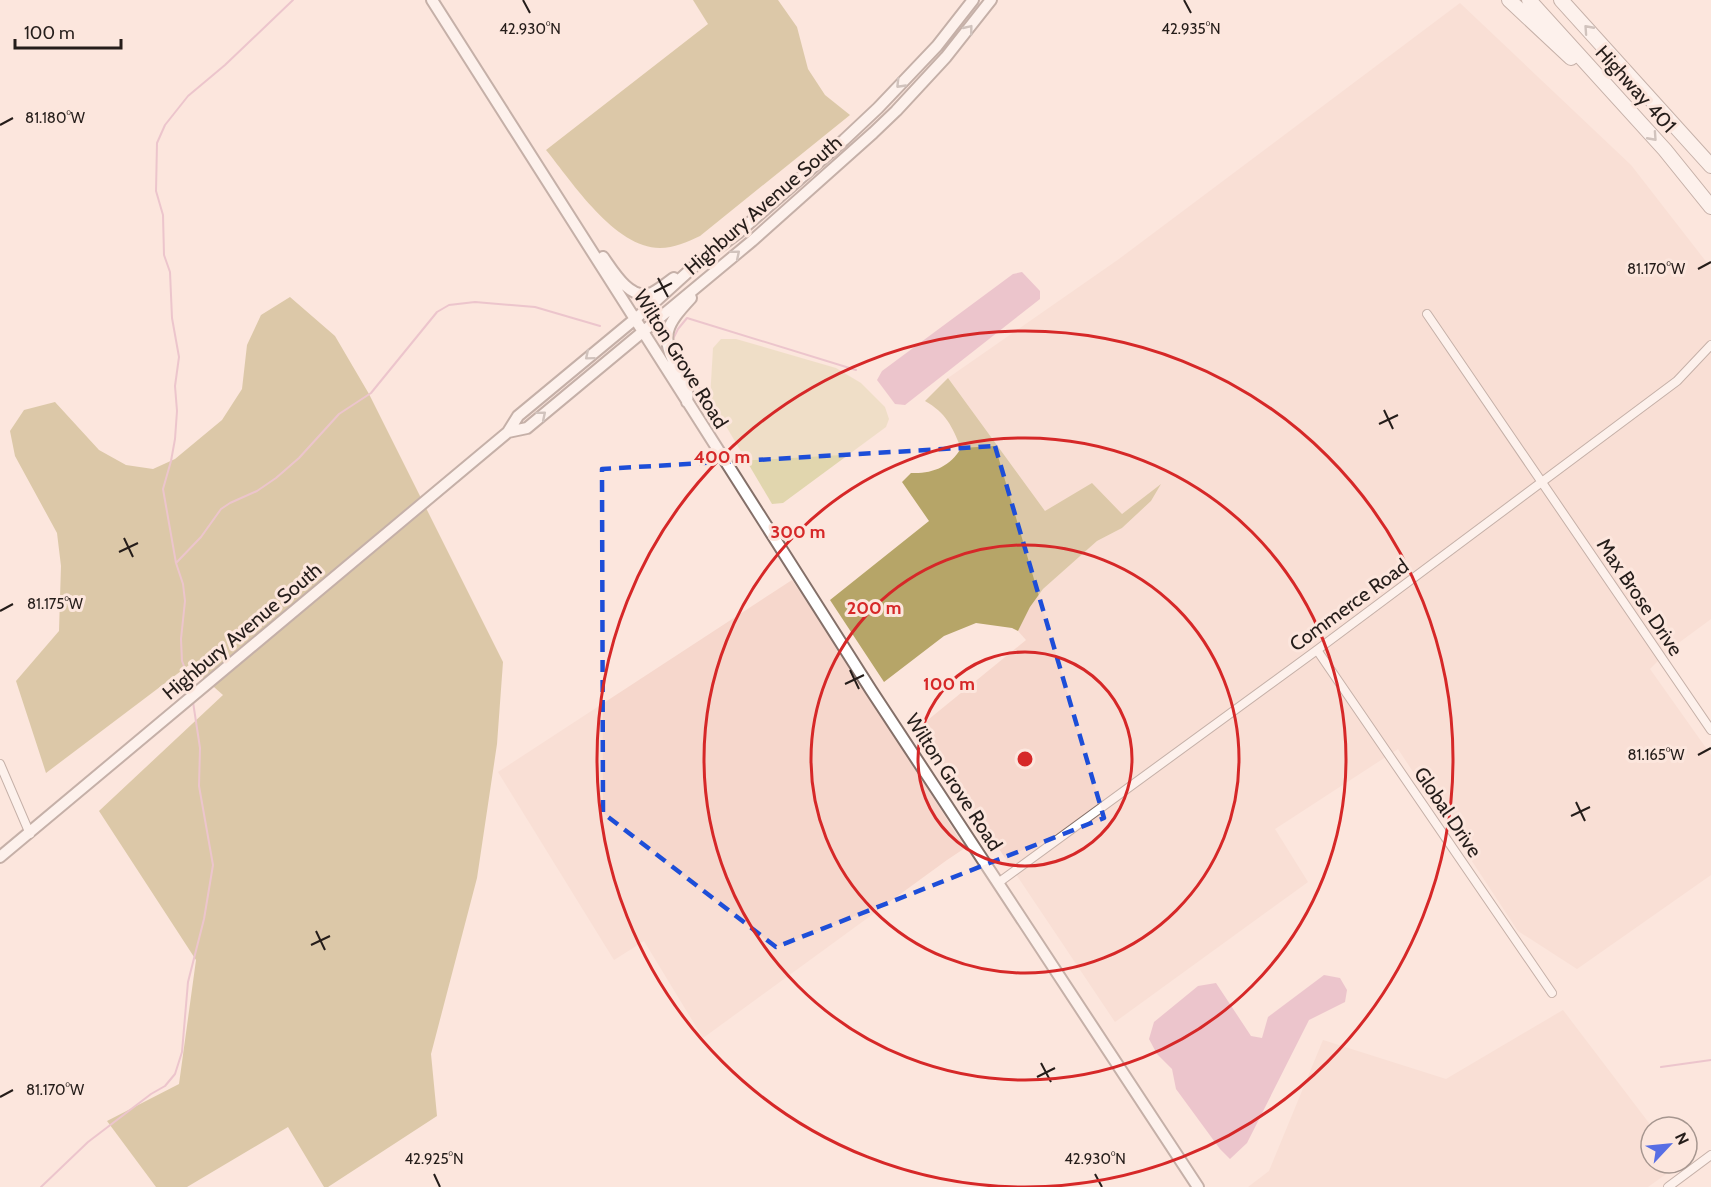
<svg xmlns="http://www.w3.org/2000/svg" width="1711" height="1187" viewBox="0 0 1711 1187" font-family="Cabin,sans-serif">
  <rect width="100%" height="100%" fill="#fce6dd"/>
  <path fill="#f6d7cc" d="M1460,3L1631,165L1711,268V619L1669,650L1650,669L1711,755V875L1577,969L1518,931L1398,749L1275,829L1308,882L1115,1022L918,728L1026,640L1018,631L1030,607L1043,589L1097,541L1122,528L1151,501L1159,486L1122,514L1045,511L948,378L1119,259Z
    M792,580L855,673L965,848L947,860L703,1038L644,941L614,960L498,772Z
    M1563,1010L1652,1127L1651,1163L1680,1164L1648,1187H1248L1269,1171L1323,1040L1446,1079Z"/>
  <path fill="#e1d6ae" d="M721,339H736L836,368L861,383L885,407L889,419L886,427L783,503L772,504L710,399L713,348Z"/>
  <path fill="#b6a568" d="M693,0H778L797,27L808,69L825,95L850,115L700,236C687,242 674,248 660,248C615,248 572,182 546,150L708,24Z
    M290,297L335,336L369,394L503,662L497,744L477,878L431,1054L437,1116L328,1187H324L288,1127L187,1187H156L107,1121L179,1084L196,960L99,811L223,695L189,665L46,773L16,681L59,631L61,566L57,533L15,456L10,431L24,410L55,402L99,450L126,465L153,469L175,459L222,420L242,389L247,345L261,315Z
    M948,378L1045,511L1092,483L1122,514L1161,484L1151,501L1122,528L1097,541L1043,589L1030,607L1018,631L1012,628L976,623L944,636L884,682L830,600L929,521L902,482L911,473C932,474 950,467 961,448C952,426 946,413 925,401Z"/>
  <path fill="#da9db9" d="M1022,272L1040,291V299L905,405L895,404L877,380L882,371L1013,274Z
    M1324,975L1340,978L1347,990L1345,1002L1309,1020L1247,1143L1230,1159L1220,1149L1176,1089L1172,1069L1157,1054L1149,1039L1154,1022L1198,986L1216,983L1251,1036L1262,1038L1268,1017Z"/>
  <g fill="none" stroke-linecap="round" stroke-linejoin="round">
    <path stroke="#da9db9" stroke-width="2" d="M721,428L673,339L678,329L687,318L856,370
      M176,563L201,537L221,509L230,503L257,491L276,478L299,458L339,414L371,393L437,312L449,305L475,302L535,307L600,326
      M191,691L190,681L182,661L181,639L185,601L183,584L176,563L163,489L171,461L175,439L177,411L175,386L179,357L172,318L170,272L164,255L163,215L156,191L157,143L165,125L188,96L225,65L293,0
      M1661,1067L1711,1060
      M41,1187L88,1142L151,1094L165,1086L175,1074L182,1052L188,982L204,919L213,865L199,786L200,748L193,702"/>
    <defs>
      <path id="street" d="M1427,314L1711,730
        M1317,650L1552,993
        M0,764L30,834
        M998,883L1317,650L1677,381L1711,345
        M1668,1187L1711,1155"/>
      <path id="secondary" d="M432,0L871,690L1198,1187
        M603,257C613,271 629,299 649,294C658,291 666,283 674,278
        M687,402C689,389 685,381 678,370C659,336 666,325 691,298
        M508,432L527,428L752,241L873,133L896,111L946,57L991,0
        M0,857L508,432L518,416L647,309L699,262L738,233L844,140L878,108L937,46L973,0"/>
      <path id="highway" d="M1509,0L1571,58
        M1529,0L1665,150L1711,207
        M1561,0L1711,166"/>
    </defs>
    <use href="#street" stroke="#847069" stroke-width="10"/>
    <use href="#secondary" stroke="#847069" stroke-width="14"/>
    <use href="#highway" stroke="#847069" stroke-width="16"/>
    <use href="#street" stroke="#fff" stroke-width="8"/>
    <use href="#secondary" stroke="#fff" stroke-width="10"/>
    <use href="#highway" stroke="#fff" stroke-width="14"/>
  </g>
  <defs><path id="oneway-chevron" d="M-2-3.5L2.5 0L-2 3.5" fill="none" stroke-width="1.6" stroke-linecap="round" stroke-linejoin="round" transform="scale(1.5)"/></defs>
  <g stroke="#9d9998">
    <use href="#oneway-chevron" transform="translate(969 29) rotate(-51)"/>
    <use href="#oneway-chevron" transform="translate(1588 29) rotate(-132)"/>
    <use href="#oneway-chevron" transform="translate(900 84) rotate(134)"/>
    <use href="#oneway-chevron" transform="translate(1653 137) rotate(48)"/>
    <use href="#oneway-chevron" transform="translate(736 254) rotate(-40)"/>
    <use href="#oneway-chevron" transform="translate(589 356) rotate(140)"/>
    <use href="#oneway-chevron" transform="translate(542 415) rotate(-40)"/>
  </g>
  <path d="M0 0H1711V1187H0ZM995,446L1104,818L776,947L603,813L602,469Z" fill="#fce6dd" fill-opacity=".55" fill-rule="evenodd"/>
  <path fill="none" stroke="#1d4ed8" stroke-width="4.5" stroke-dasharray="12 8" stroke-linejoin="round" d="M995,446L1104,818L776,947L603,813L602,469Z"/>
  <path fill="none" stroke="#251d1a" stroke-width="2" d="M523,0L530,13M1184,0L1191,13M0,125L13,118M1698,269L1711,262M658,278L668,297M654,292L672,283M1384,410L1393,429M1379,424L1398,415M124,538L133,557M119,552L138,543M0,611L13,604M850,670L859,689M845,684L864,675M1698,755L1711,748M1576,802L1585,821M1571,816L1590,807M316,931L325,950M311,945L330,936M1041,1063L1051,1082M1037,1077L1055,1068M0,1097L13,1090M434,1174L440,1187M1095,1174L1102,1187"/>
  <g fill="none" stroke="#d62828" stroke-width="3">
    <circle cx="1025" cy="759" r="107"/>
    <circle cx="1025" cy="759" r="214"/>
    <circle cx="1025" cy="759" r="321"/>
    <circle cx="1025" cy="759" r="428"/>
  </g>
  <g text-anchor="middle" stroke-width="6" stroke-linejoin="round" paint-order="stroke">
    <g font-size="20" fill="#251d1a" stroke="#fce6dd">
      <text transform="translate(1636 89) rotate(48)" y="7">Highway 401</text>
      <text transform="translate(763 205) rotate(-41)" y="7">Highbury Avenue South</text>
      <text transform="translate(681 359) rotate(58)" y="7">Wilton Grove Road</text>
      <text transform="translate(1640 597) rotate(56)" y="7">Max Brose Drive</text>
      <text transform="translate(1349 605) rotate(-36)" y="7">Commerce Road</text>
      <text transform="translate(242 631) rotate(-40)" y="7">Highbury Avenue South</text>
      <text transform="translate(954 782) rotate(57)" y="7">Wilton Grove Road</text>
      <text transform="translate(1448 812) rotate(56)" y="7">Global Drive</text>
    </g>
  </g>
  <g font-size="15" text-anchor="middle" fill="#251d1a" stroke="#fce6dd" stroke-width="6" stroke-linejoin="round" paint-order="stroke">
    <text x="530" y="34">42.930°N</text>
    <text x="1191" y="34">42.935°N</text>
    <text x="55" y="123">81.180°W</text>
    <text x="1656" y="274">81.170°W</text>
    <text x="55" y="609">81.175°W</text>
    <text x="1656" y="760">81.165°W</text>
    <text x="55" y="1095">81.170°W</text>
    <text x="434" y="1164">42.925°N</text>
    <text x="1095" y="1164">42.930°N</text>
  </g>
  <circle cx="1025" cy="759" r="9" fill="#d62828" stroke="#fce6dd" stroke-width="3"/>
  <g font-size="18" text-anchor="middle" font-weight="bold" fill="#d62828" stroke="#fce6dd" stroke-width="6" stroke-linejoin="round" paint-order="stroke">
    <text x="722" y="463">400 m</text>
    <text x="798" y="538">300 m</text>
    <text x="874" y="614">200 m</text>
    <text x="949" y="690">100 m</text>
  </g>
  <g transform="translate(1669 1145) rotate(64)"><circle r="28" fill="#fce6dd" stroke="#a6968f" stroke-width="1.5"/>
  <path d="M0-4.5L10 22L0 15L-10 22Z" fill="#576ee4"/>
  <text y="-9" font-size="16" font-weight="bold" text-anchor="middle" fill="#251d1a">N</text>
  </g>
  <path d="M15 39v9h106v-9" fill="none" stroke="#251d1a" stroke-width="3"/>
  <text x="24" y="39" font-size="18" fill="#251d1a" stroke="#fce6dd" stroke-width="4.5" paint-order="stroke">100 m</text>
</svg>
